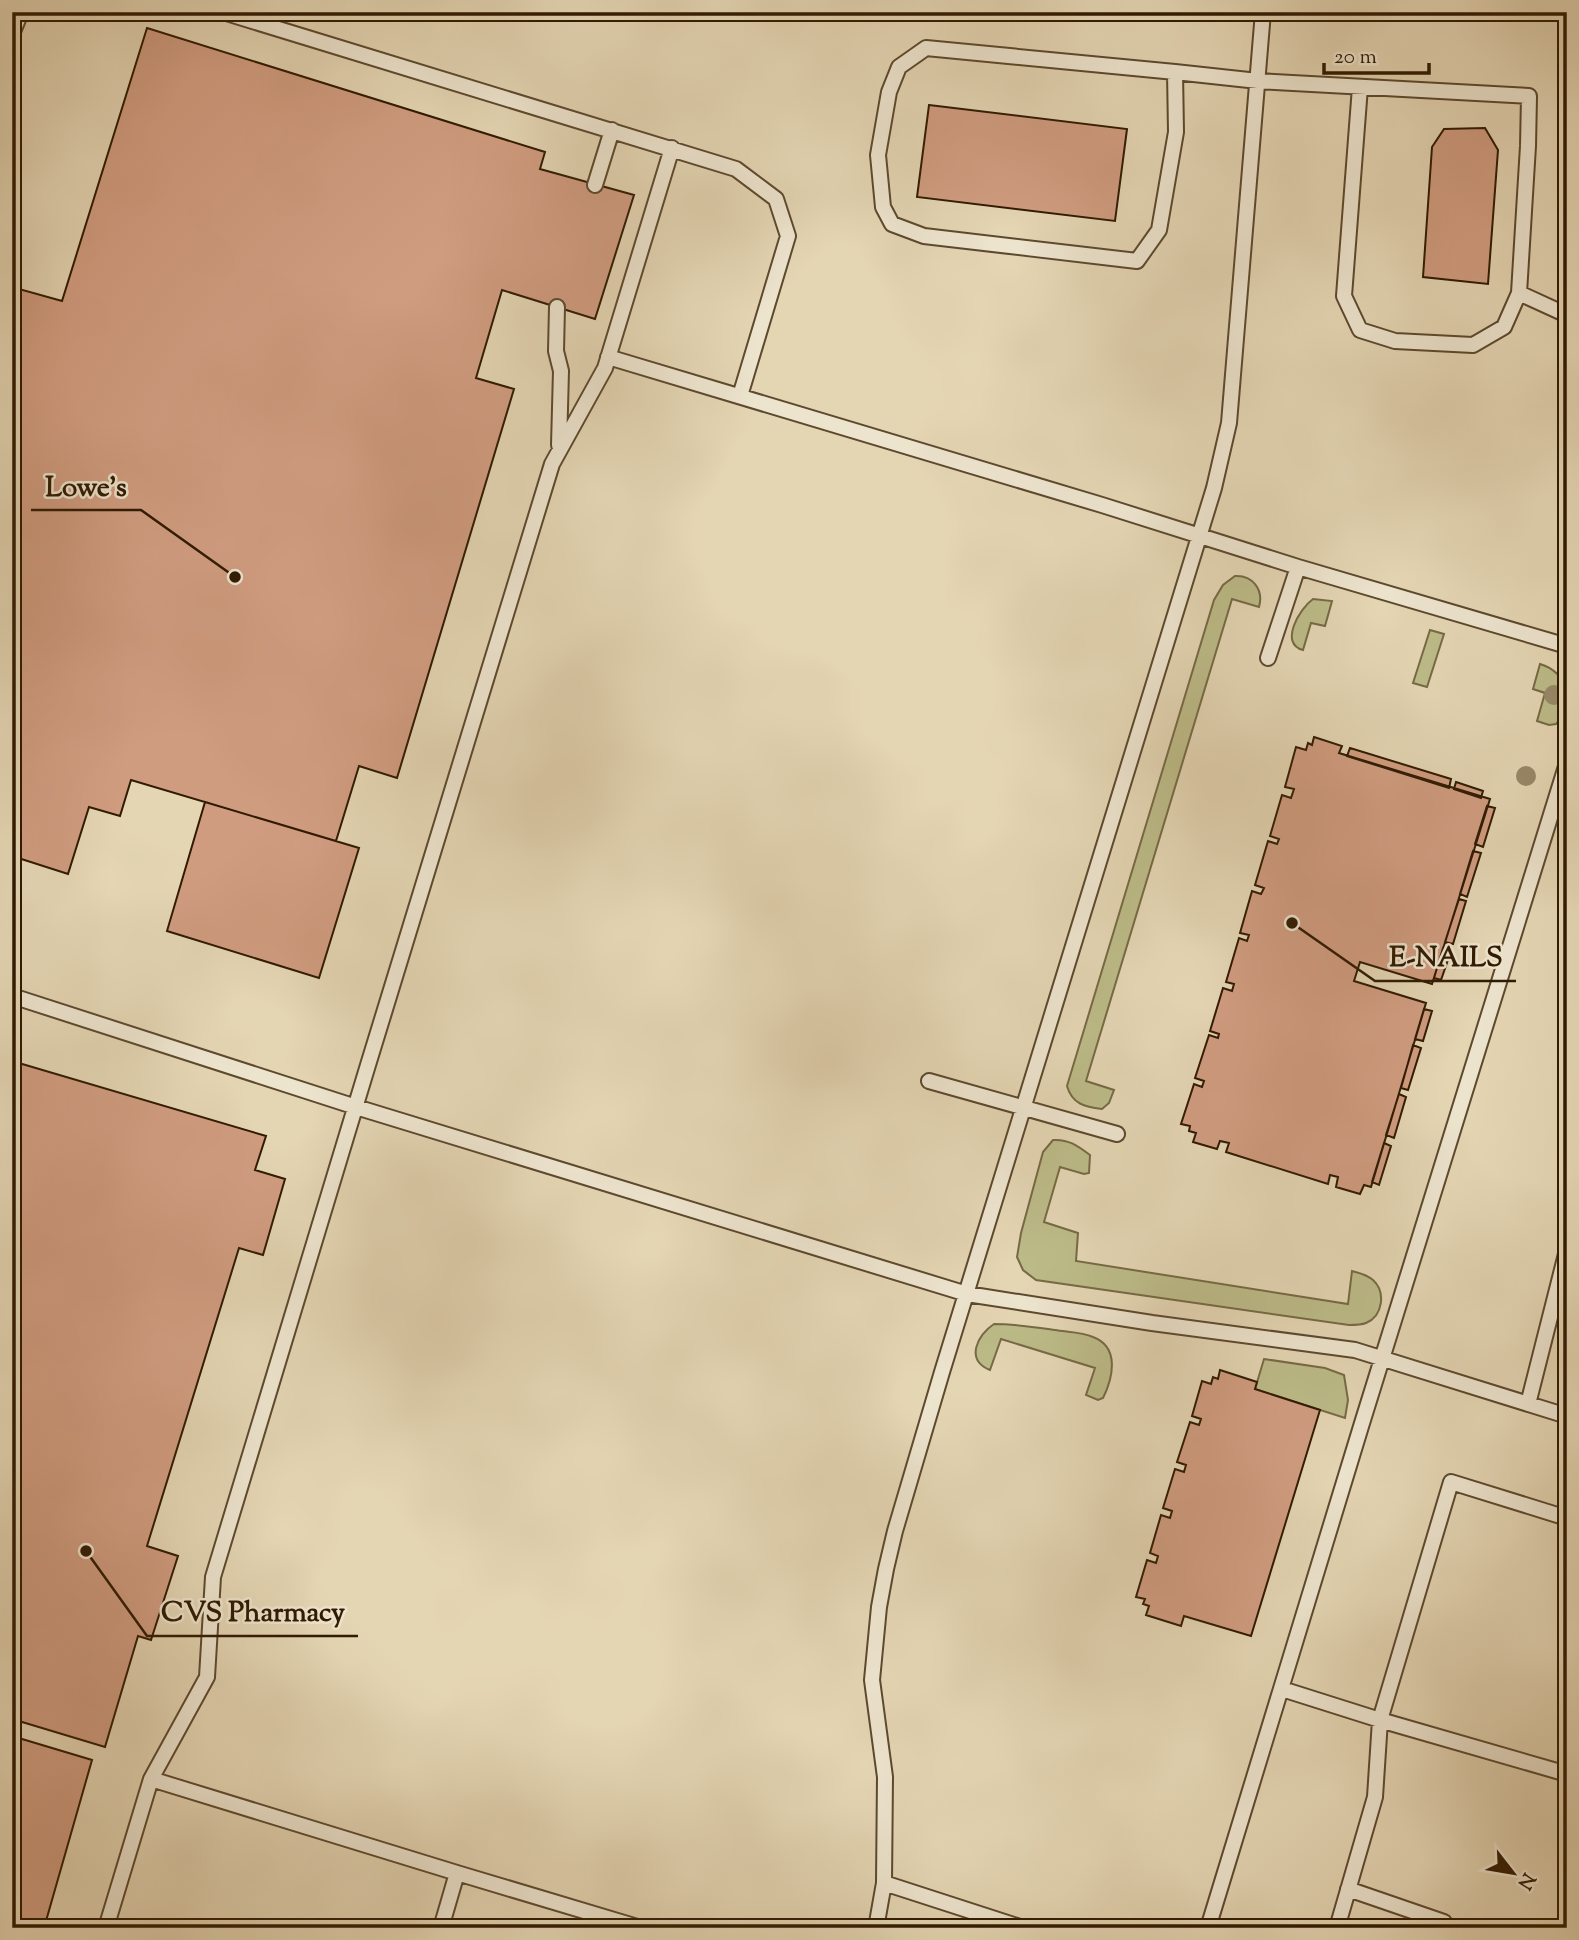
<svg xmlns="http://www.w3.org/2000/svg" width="1579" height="1940" viewBox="0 0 1579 1940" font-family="'Sorts Mill Goudy',serif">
  <rect width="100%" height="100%" fill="#e4d5b3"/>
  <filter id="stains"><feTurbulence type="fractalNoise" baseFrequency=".00286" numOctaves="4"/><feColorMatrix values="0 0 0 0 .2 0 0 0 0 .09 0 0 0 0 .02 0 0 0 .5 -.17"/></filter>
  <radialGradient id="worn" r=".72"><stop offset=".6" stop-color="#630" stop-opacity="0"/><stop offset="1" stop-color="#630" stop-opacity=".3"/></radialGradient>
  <path fill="#bcbb88" stroke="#766a45" stroke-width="2" d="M1235,576C1252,575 1264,589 1259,607L1232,599L1086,1081L1114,1090L1109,1103L1102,1109C1085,1107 1072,1104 1067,1086L1214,600L1223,585Z
    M1313,599L1332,601L1325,626L1311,623L1303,650C1279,644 1299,609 1313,599Z
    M1430,630L1444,634L1427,687L1413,683Z
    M1540,664C1568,672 1575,703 1556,724L1549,725L1537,721L1545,693L1533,689Z
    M1053,1140C1069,1139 1078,1146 1090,1155L1089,1173L1084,1174L1060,1167L1044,1222L1078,1233L1076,1261L1348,1304L1352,1271C1359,1273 1366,1274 1373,1280C1386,1292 1383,1316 1366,1323C1361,1325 1354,1325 1349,1325L1036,1280L1023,1270L1017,1257L1021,1233L1043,1152Z
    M994,1324C1015,1324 1034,1327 1055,1330C1066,1332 1082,1332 1093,1337C1120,1347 1113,1378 1103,1398L1098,1400L1086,1395L1095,1368L1001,1339L990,1370C965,1360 977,1335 994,1324Z
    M1264,1359L1325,1368L1344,1375L1348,1400L1345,1418L1255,1389Z"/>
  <path fill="#d09c80" stroke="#301a02" stroke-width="2" d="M147,28L545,152L540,169L634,195L595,319L502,290L476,378L514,389L397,778L359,766L336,841L131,780L120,816L89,807L68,874L12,856V287L62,301Z
    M929,105L1127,129L1115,221L917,197Z
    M1485,128L1498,150L1488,284L1423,277L1432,147L1444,129Z
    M1314,737L1342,746L1339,753L1490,799L1432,984L1360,962L1354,981L1426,1003L1371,1187L1364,1185L1360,1194L1336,1187L1338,1177L1330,1175L1328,1184L1226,1152L1229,1143L1220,1141L1217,1149L1193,1142L1196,1133L1189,1131L1190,1126L1181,1124L1194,1084L1202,1087L1204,1081L1195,1078L1209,1035L1218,1038L1219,1034L1210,1031L1223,988L1232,991L1234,984L1226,982L1239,938L1247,941L1249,935L1240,933L1252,891L1261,894L1264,888L1255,885L1268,841L1277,844L1279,839L1270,836L1282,795L1291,798L1294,789L1285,787L1296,747L1306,750L1308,743L1312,745Z
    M1350,748L1451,779L1449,788L1347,756Z
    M1456,782L1483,791L1481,798L1454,789Z
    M205,802L359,848L319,978L167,931Z
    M1487,806L1495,808L1483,847L1475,844Z
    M1473,851L1481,853L1467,897L1460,894Z
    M1459,899L1466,901L1453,944L1445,942Z
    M1443,948L1451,951L1441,980L1434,978Z
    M1424,1009L1432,1011L1423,1041L1415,1039Z
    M1413,1045L1421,1048L1408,1090L1401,1088Z
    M12,1061L266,1136L255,1170L285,1179L263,1255L239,1248L147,1546L178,1556L151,1640L138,1636L105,1747L12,1719Z
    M1399,1094L1406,1097L1394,1138L1386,1135Z
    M1384,1143L1391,1146L1379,1185L1372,1182Z
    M1220,1370L1257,1382L1255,1389L1320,1410L1251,1636L1184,1616L1181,1626L1146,1615L1149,1606L1143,1604L1145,1599L1136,1597L1147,1560L1156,1563L1158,1556L1150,1553L1161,1515L1170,1518L1172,1511L1163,1508L1175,1469L1184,1472L1186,1465L1177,1462L1190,1422L1199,1425L1201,1419L1192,1416L1202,1381L1211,1384L1213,1377L1218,1379Z
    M12,1736L92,1760L44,1928H12Z"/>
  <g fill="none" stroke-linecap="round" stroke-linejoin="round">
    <defs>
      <path id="service" d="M223,12L736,169L776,199L788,236L740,396
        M12,34L21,12
        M1175,72L926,48L899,67L889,92L878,155L883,207L892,224L924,236L1137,261L1159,230L1176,132L1175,72L1258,81L1529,96L1528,146L1519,293L1504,327L1473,345L1395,341L1360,330L1344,296L1360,87
        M595,185L612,130
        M1519,293L1567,315
        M557,307L556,351L561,371L559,445
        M608,357L1102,505L1298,567L1567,646
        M1268,658L1298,567
        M12,996L356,1107L967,1294L1152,1323L1355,1350L1567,1416
        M929,1081L1117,1134
        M1528,1404L1567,1250
        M1567,1518L1451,1482L1380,1720L1567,1774
        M1282,1689L1380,1720L1375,1797L1337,1928
        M151,1779L457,1873
        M884,1883L1023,1928
        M1348,1889L1444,1922L1442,1928
        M106,1928L151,1779L207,1677L213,1577L368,1065L552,464L605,368L672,148
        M441,1928L457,1873L641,1928
        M876,1928L884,1883L885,1777L872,1680L879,1607L886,1569L895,1531L942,1372L1214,488L1229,423L1263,12
        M1208,1928C1326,1539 1445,1151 1567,763"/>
    </defs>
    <use href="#service" stroke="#5d492e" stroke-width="18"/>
    <use href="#service" stroke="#ede4ce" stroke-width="14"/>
  </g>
  <g fill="#988968">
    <circle cx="1554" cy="695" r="10"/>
    <circle cx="1526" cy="776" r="10"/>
  </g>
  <path fill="none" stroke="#301a02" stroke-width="2.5" d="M235 577L141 510H31M1292 923L1375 981H1516M86 1551L147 1636H358"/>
  <g fill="#301a02" stroke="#ede4ce" stroke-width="2.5">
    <circle cx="235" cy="577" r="7"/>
    <circle cx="1292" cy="923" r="7"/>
    <circle cx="86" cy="1551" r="7"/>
  </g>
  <g font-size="28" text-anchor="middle" font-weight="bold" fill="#301a02" stroke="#ede4ce" stroke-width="5" stroke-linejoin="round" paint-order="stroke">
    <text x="86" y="496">Lowe's</text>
    <text x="1446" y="966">E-NAILS</text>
    <text x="253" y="1621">CVS Pharmacy</text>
  </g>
  <rect width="1579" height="1940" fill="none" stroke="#e4d5b3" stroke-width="42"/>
  <rect x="14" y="14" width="1551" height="1912" fill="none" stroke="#301a02" stroke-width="3.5"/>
  <rect x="21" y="21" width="1537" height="1898" fill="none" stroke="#301a02" stroke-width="2"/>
  <g transform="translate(1513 1873) rotate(121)" stroke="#ede4ce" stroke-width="5" paint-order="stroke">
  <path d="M0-5L12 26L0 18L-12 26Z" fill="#301a02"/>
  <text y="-10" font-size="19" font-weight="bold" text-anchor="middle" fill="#301a02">N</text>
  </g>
  <path d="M1324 63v10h105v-10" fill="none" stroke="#301a02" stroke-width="3.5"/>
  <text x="1334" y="63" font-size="21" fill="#301a02" stroke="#ede4ce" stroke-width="5" paint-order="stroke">20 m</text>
  <rect width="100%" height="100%" filter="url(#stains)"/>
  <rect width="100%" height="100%" fill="url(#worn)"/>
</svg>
